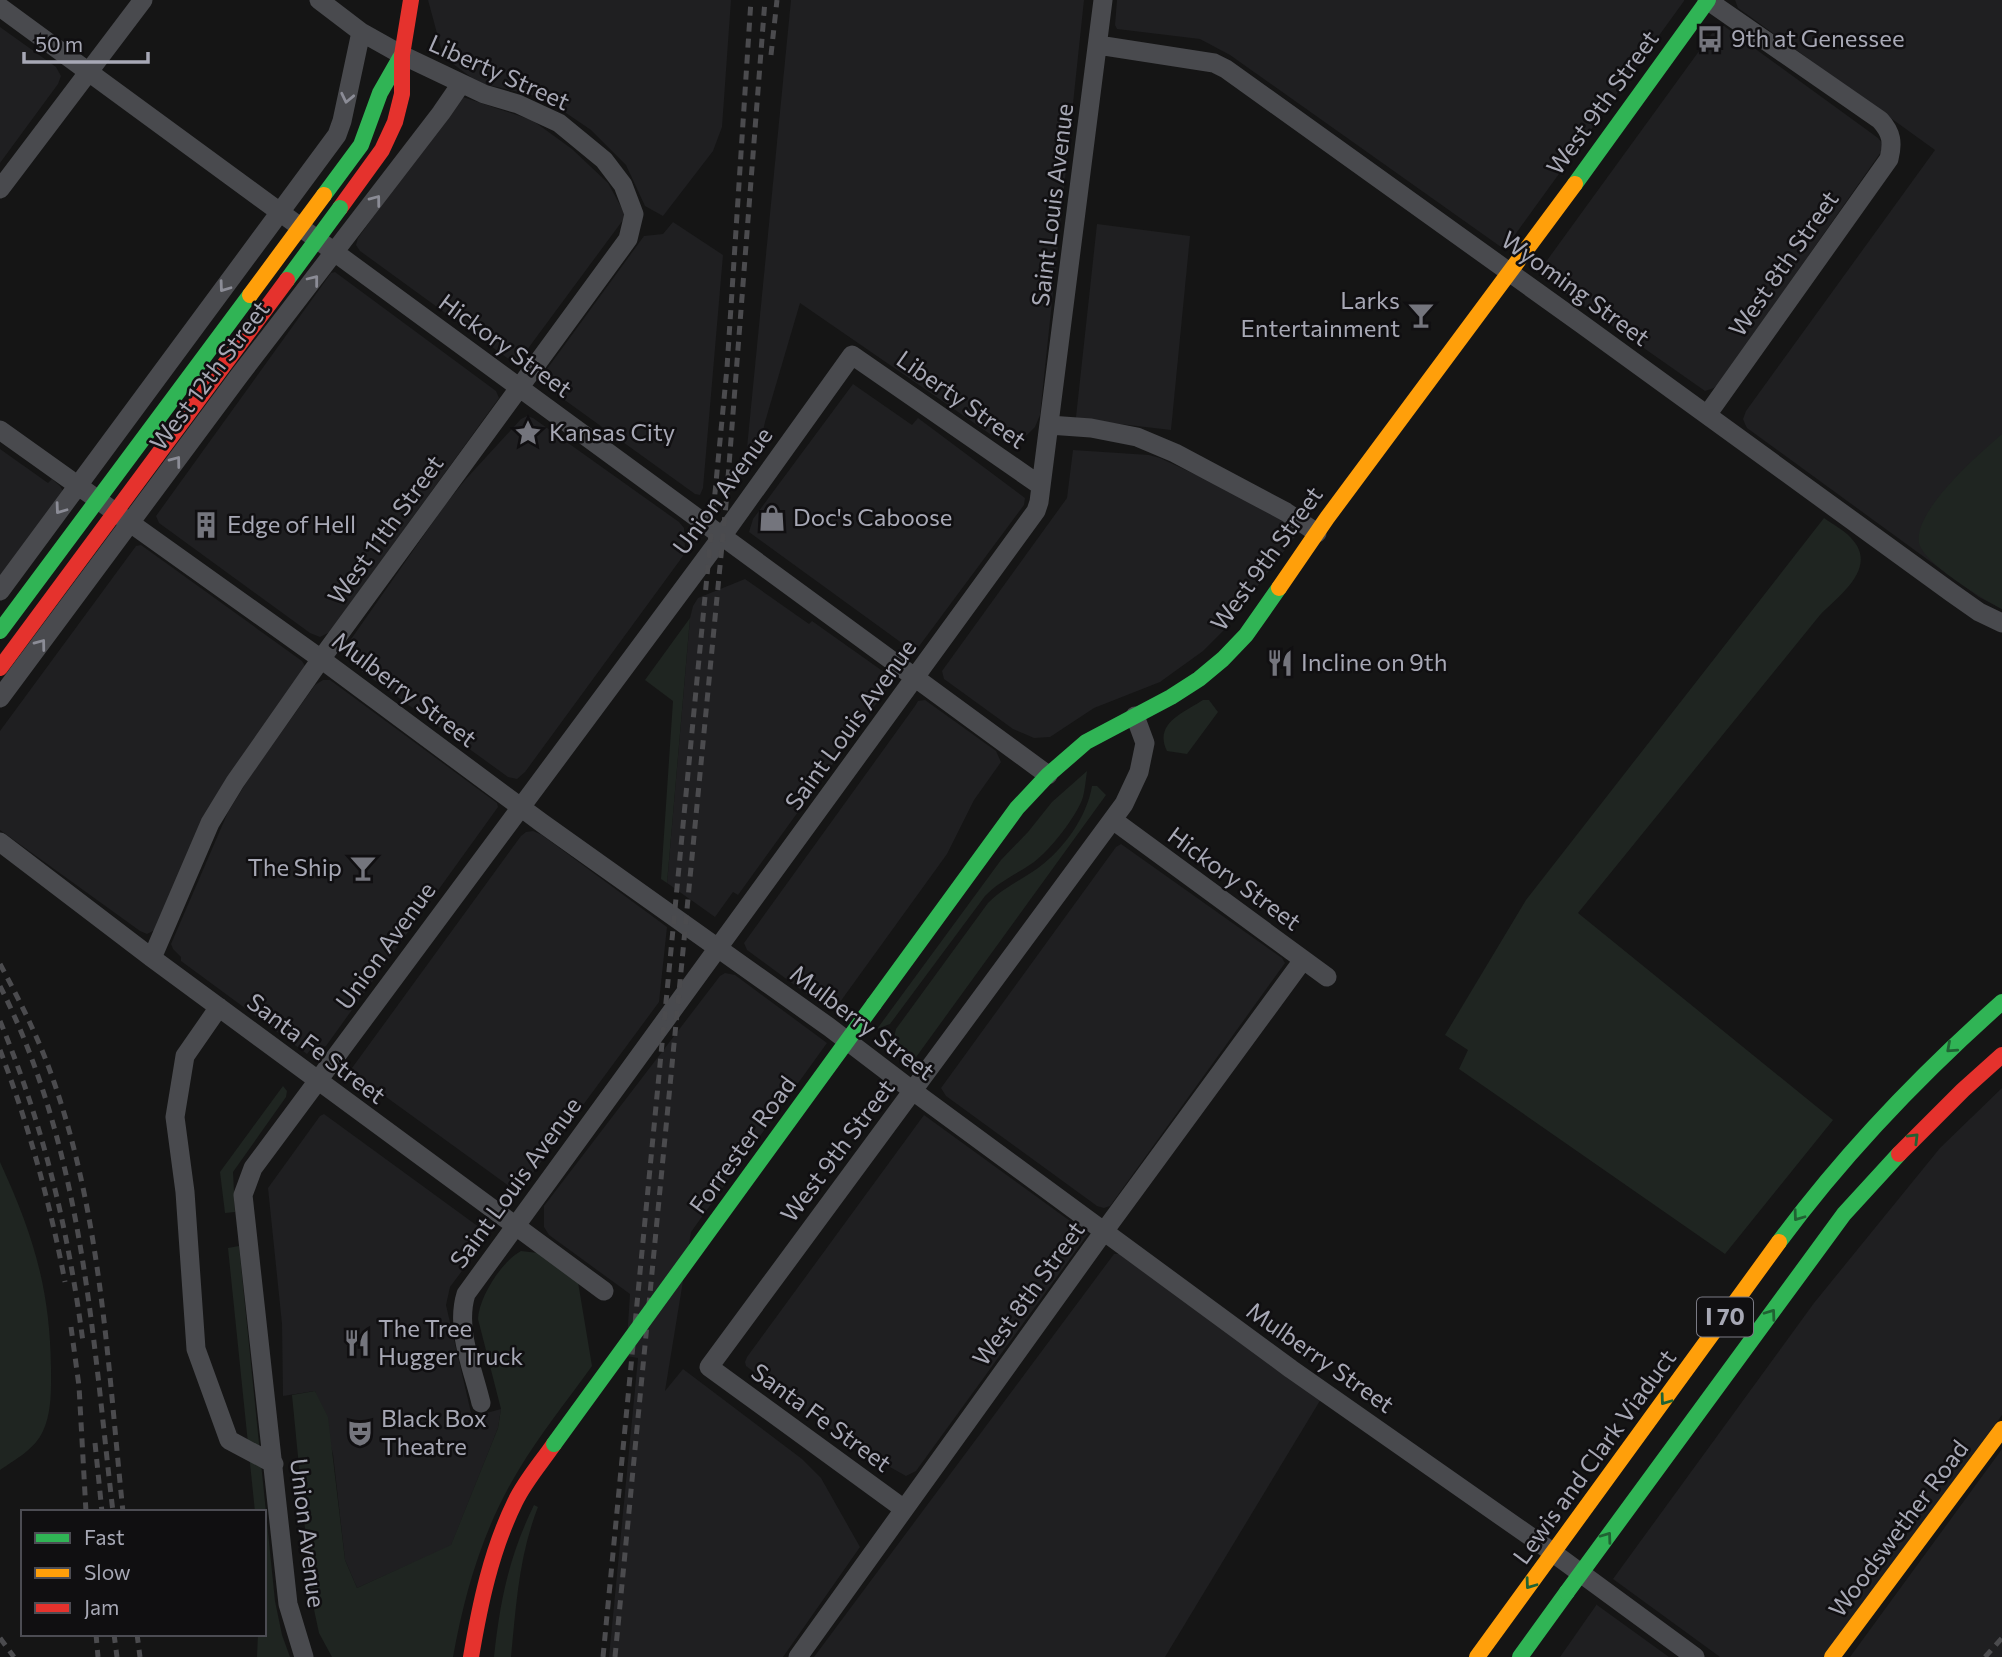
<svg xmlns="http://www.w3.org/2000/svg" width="2002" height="1657" viewBox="0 0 2002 1657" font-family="Commissioner,sans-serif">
  <rect width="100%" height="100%" fill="#151515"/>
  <path fill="#1f1f21" d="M428,0H731L722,127L713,151L663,216L645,206L626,165L591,130L544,98L484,84L472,78L449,61L441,48Z
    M791,0H1084L1040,415L1035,427L1027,435L1018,439L990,434L800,303L765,422L757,458H746Z
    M1117,0H1684V1L1509,243L1501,247L1230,55L1200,39L1117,29L1115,25Z
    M1735,0H2002V609L1979,597L1747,428L1745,424L1743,419L1746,411L1935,150L1738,8Z
    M1718,25L1724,26L1878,138L1883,144L1881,152L1720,382L1714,388L1705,391L1544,278L1540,270Z
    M0,27L56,67L61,76L58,84L0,163Z
    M460,96L532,120L572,149L608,183L625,214L623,220L521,358L516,361L510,360L360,251L356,245L358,238Z
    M673,222L723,255L703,488L700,495L695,494L548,388L543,379L547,369L644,236L663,234Z
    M1097,224L1190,236L1171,430L1077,419L1076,417Z
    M335,272L496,391L499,398L330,632L320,637L310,633L159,523L156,516L331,273Z
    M853,384L912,425L918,418L1025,498L1024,505L917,649H910L749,532L753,519Z
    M527,416L533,418L679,522L684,528L685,548L683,556L525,772L517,779L508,777L352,664L345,652L347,645L445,505L465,480L521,419Z
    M0,449L48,483L52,479L60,486L63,491L0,579Z
    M1073,450L1149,455L1160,458L1276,512L1300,530L1225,629L1203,651L1160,682L1094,708L1050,737L1034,738L1013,729L944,679L942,671L1067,498Z
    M141,545L302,661L305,666L155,930L147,934L140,931L0,830V731L136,546Z
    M745,579L809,624L812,621L891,677L892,682L738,895L733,892L715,917L667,883L690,618L693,606L698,598Z
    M323,680H330L497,803L498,807L326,1046L315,1051L311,1049L307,1054L181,961V957L173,949L171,944L228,812L251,775L315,685Z
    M925,700L996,751L1001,762L974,800L947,854L835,1009H827L747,950L744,943L915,706L918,701Z
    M533,831L542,835L667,927L659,1002L521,1189L516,1191L353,1073L352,1068L521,836L526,832Z
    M1121,844L1282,958L1285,963L1110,1206L1104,1208L1097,1206L946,1096L941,1088L1116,847Z
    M725,973L735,975L827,1043L691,1232L665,1391L683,1369L802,1459L821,1478L860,1547L783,1657H609L638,1358L626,1356L630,1294L549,1235L544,1227V1206L720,976Z
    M2002,1088V1415L1824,1657H1720L1613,1579L1814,1303L1940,1148Z
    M324,1114L483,1230L485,1237L482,1244L450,1287L446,1305L472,1417L501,1409L498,1428L451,1546L357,1588L345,1560L333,1454L315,1391L283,1396L282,1324L268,1188L320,1116Z
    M924,1115L1088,1234L916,1471L906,1476L856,1448L746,1366L745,1362L747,1357Z
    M1114,1254H1119L1321,1399L1165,1657H814Z
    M2002,1449V1657H1850Z
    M1597,1604V1605L1669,1657H1560Z"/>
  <path fill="#1f2521" d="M2002,434V609C1983,599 1923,563 1919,543C1913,511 1979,454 2002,434Z
    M1824,518C1832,524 1844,530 1851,538C1879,567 1840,595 1820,615L1578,913L1833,1120L1725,1254L1459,1069L1468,1050L1445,1035L1526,900Z
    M690,618L667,883L661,879L673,701L645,680Z
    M1203,700H1209L1218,712L1187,754L1167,751C1153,723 1185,712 1203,700Z
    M1087,771C1086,778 1085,789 1083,797C1077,816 1050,850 1034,862C1017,874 999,881 985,896L890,1024L877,1029L1001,860L1028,832L1052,802Z
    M1092,786H1097L1106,795L914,1060C903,1051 891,1044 896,1029L988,903C1003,888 1021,880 1038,868C1063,850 1087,817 1092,786Z
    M283,1086L287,1091L286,1097L233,1172L235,1212L225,1213L220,1172Z
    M0,1162C33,1234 50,1288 51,1368C51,1388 52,1412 43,1431C35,1449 16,1459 0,1470Z
    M239,1246L275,1601L282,1635L290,1657H257L258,1634H264V1512H255L228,1248Z
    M521,1251L538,1253L578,1282L592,1366C567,1401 540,1434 518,1471C483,1529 465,1591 453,1657H332L319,1633L312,1600L292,1395L315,1391L328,1417L345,1560L357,1588L451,1545L498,1428L501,1409L478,1319C479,1297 502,1261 521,1251Z
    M534,1505L538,1507C519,1555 516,1606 511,1657H494C500,1601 509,1556 534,1505Z"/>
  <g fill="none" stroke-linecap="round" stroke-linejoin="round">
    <path stroke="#494a4e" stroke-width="19" d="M1707,0L1880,120C1892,133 1893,143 1889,159L1707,415
      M0,7L1048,775
      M1098,45L1214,63L1226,69L1583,325L1952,593L1979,612L2002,623
      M0,189L143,0
      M1049,425L1091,428L1137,437L1175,453L1286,512L1317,533
      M0,430L321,659L542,823L829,1027L913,1091L1291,1369L1541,1544L1695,1657
      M0,591L337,135L342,121L361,32
      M0,698L239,376L441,113L461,84
      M1113,820L1327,977
      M0,842L152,958L604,1291
      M152,958L210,823L235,782L321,659L628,239L634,214L623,185L604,160L559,123L518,104L484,94L402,55L361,32L319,0
      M219,1007L185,1056L175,1117L185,1192L196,1349L229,1440L274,1464
      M481,1403C473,1369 455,1329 466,1294L1036,511L1039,502L1103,0
      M904,1509L709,1367L1124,804L1139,772L1145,743L1135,716
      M304,1657L288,1604L243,1195L253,1168L723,535L852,355L1041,486
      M798,1657L1097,1241L1303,960"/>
    <path stroke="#30b455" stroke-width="16" d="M1575,184L1708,0
      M324,195L361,145L380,93L400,58
      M874,1004L1017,808L1048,775L1086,742L1171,697L1199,679L1223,659L1246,635L1279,588
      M1520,1657L1567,1592"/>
    <path stroke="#ff9f0a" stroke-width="16" d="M1279,588L1327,518L1575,184
      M1832,1657L2002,1429"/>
    <path stroke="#e5322d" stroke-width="16" d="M340,208L382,150L395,122L402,94V55L411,0
      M471,1657C480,1604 491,1551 515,1502C525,1481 541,1463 554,1444"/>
    <path stroke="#4b4b4e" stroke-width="5" stroke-dasharray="9 7" stroke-linecap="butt" d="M771,55L777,0
      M0,964C21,1003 41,1043 55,1085C102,1222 108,1369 123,1512
      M0,986C83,1150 92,1333 113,1512
      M0,1021C44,1127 68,1229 83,1342
      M0,1050C29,1126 50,1203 65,1282
      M71,1327L79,1386L86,1512
      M95,1443L102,1512
      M96,1634L98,1657
      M114,1634L117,1657
      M137,1634L140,1657
      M0,1638L14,1657
      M603,1657L727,368L751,0
      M615,1657L726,504L765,0
      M1985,1657L2002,1638"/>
    <path stroke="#30b455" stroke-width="16" d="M287,280L340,208
      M0,631L250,295
      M1779,1242C1844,1154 1920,1075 2002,1002
      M554,1444L874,1004
      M1567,1592L1844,1214L1899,1154"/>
    <path stroke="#ff9f0a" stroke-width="16" d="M250,295L324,195
      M1477,1657L1779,1242"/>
    <path stroke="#e5322d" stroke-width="16" d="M0,668L287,280
      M1899,1154L1963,1090L2002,1055"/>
  </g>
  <defs><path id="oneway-chevron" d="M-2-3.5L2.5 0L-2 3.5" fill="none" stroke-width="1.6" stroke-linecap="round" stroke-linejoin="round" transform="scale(1.75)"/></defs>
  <g stroke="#8b8c96">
    <use href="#oneway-chevron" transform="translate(347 98) rotate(102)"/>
    <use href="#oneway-chevron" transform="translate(376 200) rotate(-53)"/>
    <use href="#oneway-chevron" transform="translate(314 280) rotate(-52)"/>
    <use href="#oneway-chevron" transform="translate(224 287) rotate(126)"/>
    <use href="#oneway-chevron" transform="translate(176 461) rotate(-53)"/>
    <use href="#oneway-chevron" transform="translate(60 509) rotate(126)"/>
    <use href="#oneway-chevron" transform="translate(41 644) rotate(-53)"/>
  </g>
  <g stroke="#206233">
    <use href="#oneway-chevron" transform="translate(1951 1048) rotate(138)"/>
    <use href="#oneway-chevron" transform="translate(1914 1138) rotate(-45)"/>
    <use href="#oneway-chevron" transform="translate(1798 1216) rotate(126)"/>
    <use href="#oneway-chevron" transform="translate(1771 1314) rotate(-54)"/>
    <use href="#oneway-chevron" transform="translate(1665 1400) rotate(126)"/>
    <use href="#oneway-chevron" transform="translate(1607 1537) rotate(-54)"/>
    <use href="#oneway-chevron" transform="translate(1530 1584) rotate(126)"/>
  </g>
  <defs>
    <symbol id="bus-bare" viewBox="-9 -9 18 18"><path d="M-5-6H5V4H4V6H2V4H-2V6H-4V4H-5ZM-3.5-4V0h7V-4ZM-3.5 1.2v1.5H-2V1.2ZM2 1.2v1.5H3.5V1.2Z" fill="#74757d" stroke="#100f11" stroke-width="2.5" paint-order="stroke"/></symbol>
    <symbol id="bar-bare" viewBox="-9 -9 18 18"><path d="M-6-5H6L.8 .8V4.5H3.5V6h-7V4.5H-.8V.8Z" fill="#74757d" stroke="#100f11" stroke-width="2.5" paint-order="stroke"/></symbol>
    <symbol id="sight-bare" viewBox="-9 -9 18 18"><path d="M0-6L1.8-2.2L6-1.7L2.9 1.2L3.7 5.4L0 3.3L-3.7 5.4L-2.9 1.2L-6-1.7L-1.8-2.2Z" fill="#74757d" stroke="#100f11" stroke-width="2.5" paint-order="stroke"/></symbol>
    <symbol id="shop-bare" viewBox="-9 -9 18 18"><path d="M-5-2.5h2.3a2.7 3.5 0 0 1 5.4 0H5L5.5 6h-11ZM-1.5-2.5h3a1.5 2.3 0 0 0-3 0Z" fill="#74757d" stroke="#100f11" stroke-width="2.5" paint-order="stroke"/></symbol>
    <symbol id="building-bare" viewBox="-9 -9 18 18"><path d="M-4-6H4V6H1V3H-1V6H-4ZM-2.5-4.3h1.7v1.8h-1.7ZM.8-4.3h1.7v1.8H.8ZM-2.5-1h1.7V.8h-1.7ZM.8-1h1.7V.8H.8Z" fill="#74757d" stroke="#100f11" stroke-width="2.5" paint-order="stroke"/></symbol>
    <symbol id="restaurant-bare" viewBox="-9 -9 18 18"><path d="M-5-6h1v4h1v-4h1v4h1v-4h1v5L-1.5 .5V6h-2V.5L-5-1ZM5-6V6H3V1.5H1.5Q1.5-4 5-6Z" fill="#74757d" stroke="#100f11" stroke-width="2.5" paint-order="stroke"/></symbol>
    <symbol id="theatre-bare" viewBox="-9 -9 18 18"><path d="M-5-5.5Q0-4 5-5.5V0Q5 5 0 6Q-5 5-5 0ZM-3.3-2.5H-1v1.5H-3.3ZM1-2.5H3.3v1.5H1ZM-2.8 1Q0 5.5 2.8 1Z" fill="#74757d" stroke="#100f11" stroke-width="2.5" paint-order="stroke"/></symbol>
  </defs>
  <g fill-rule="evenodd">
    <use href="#bus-bare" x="1691" y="20" width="38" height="38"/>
    <use href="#bar-bare" x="1402" y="296" width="38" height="38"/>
    <use href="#sight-bare" x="509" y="414" width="38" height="38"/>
    <use href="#shop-bare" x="753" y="499" width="38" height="38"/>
    <use href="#building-bare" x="187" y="506" width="38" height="38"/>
    <use href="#restaurant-bare" x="1261" y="644" width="38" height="38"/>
    <use href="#bar-bare" x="344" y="849" width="38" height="38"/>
    <use href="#restaurant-bare" x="338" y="1324" width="38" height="38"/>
    <use href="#theatre-bare" x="341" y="1414" width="38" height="38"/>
  </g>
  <g text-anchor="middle" stroke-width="5" stroke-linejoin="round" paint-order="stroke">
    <rect fill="#100f11" stroke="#7a7a84" stroke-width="2" x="1697" y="1297.5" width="56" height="39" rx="5"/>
    <g font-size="23" font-weight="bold" fill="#a7a8b5">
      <text x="1725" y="1325">I 70</text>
    </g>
    <g font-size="24" fill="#a7a8b5" stroke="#100f11" text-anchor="start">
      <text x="1731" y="47">9th at Genessee</text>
      <text x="1400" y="309" text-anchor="end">Larks<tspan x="1400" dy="28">Entertainment</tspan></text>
      <text x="549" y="441">Kansas City</text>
      <text x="793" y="526">Doc's Caboose</text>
      <text x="227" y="533">Edge of Hell</text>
      <text x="1301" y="671">Incline on 9th</text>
      <text x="342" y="876" text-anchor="end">The Ship</text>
      <text x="378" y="1337">The Tree<tspan x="378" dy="28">Hugger Truck</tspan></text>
      <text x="381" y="1427">Black Box<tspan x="381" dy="28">Theatre</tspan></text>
    </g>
    <g font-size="24" fill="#a7a8b5" stroke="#100f11">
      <text transform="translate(499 73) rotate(24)" y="8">Liberty Street</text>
      <text transform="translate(1603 103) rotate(-54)" y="8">West 9th Street</text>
      <text transform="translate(1053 205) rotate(-83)" y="8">Saint Louis Avenue</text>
      <text transform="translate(1784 264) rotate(-55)" y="8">West 8th Street</text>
      <text transform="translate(1575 289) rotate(36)" y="8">Wyoming Street</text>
      <text transform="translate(505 346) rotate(36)" y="8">Hickory Street</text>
      <text transform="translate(210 376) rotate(-53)" y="8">West 12th Street</text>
      <text transform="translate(961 400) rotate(35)" y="8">Liberty Street</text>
      <text transform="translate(723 491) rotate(-54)" y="8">Union Avenue</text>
      <text transform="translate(386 530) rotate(-54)" y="8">West 11th Street</text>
      <text transform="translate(1267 559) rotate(-54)" y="8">West 9th Street</text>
      <text transform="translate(404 690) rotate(37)" y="8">Mulberry Street</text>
      <text transform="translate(851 725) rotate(-54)" y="8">Saint Louis Avenue</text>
      <text transform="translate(1234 879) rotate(36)" y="8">Hickory Street</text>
      <text transform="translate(386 946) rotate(-54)" y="8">Union Avenue</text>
      <text transform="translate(862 1023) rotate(37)" y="8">Mulberry Street</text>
      <text transform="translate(316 1049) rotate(37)" y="8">Santa Fe Street</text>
      <text transform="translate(743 1145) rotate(-54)" y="8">Forrester Road</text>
      <text transform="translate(838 1151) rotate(-53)" y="8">West 9th Street</text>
      <text transform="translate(516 1183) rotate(-54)" y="8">Saint Louis Avenue</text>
      <text transform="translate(1029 1294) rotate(-54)" y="8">West 8th Street</text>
      <text transform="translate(1320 1358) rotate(35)" y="8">Mulberry Street</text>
      <text transform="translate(821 1418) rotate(36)" y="8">Santa Fe Street</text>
      <text transform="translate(1595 1457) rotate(-54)" y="8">Lewis and Clark Viaduct</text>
      <text transform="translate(1899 1529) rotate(-53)" y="8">Woodswether Road</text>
      <text transform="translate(307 1533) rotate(83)" y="8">Union Avenue</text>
    </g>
  </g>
  <rect x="21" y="1510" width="245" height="126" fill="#100f11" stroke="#4c4c53" stroke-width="2"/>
  <rect x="35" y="1533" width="35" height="10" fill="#30b455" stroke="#4c4c53" stroke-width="2"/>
  <text x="84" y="1545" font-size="21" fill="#a7a8b5">Fast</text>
  <rect x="35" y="1568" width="35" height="10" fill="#ff9f0a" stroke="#4c4c53" stroke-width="2"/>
  <text x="84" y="1580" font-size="21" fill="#a7a8b5">Slow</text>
  <rect x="35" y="1603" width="35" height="10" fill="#e5322d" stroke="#4c4c53" stroke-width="2"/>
  <text x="84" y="1615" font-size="21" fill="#a7a8b5">Jam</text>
  <path d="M24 52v10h124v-10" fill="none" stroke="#a7a8b5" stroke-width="3.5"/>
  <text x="35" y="52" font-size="21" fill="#a7a8b5" stroke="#100f11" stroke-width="5" paint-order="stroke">50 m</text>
</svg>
